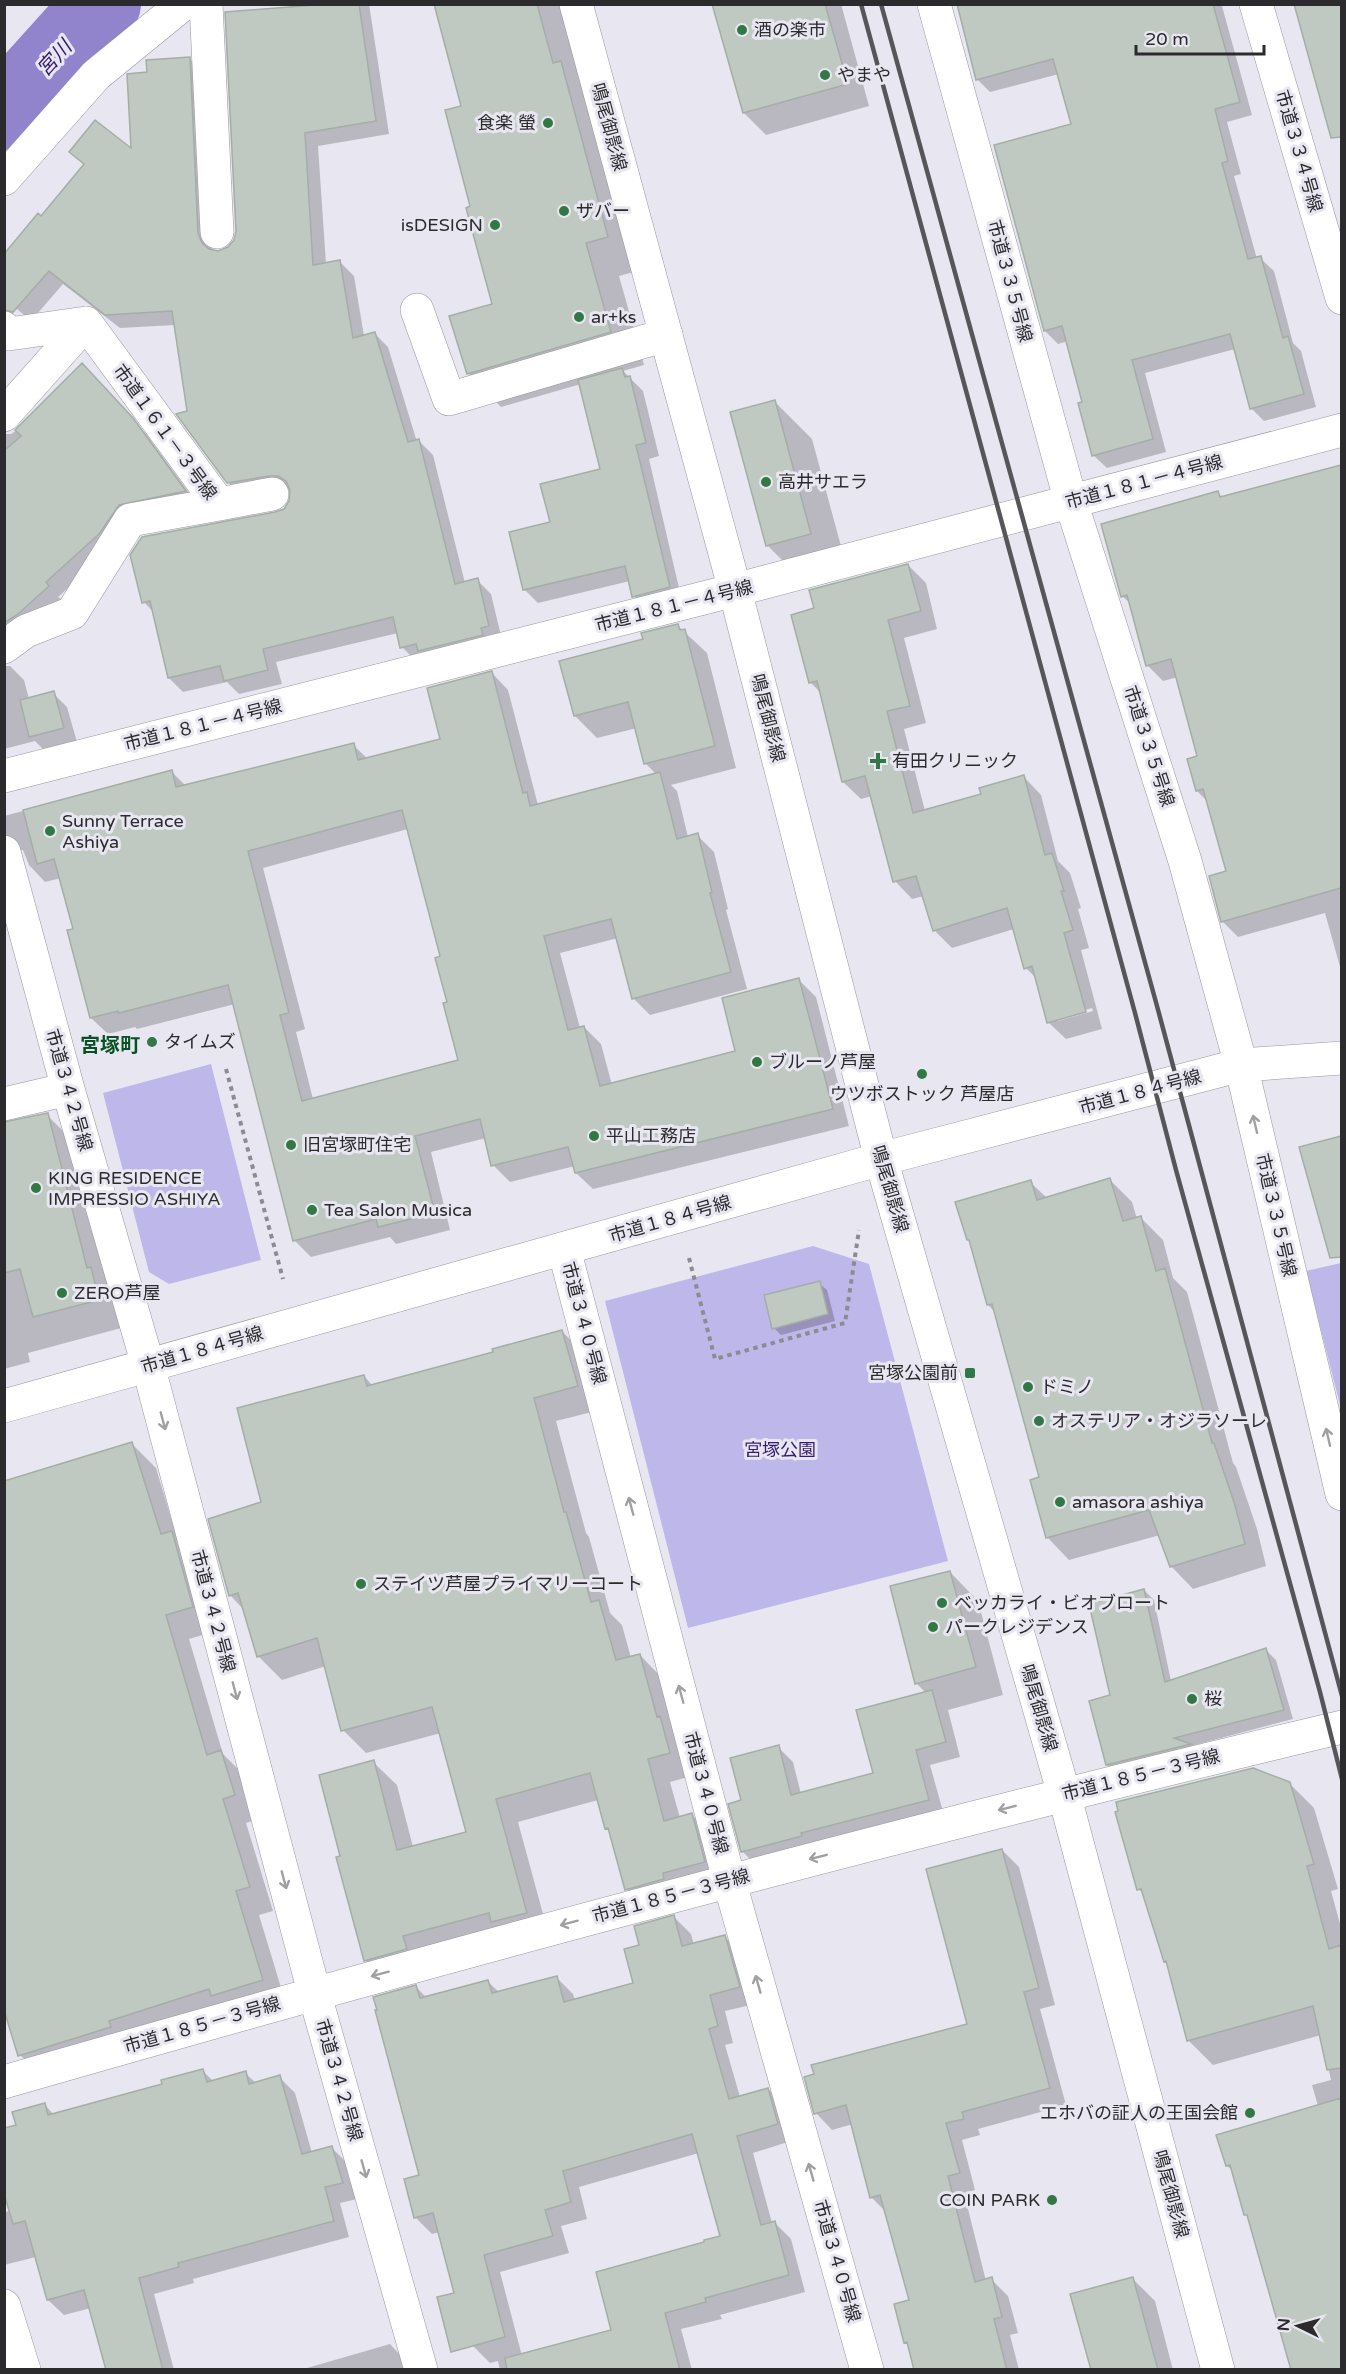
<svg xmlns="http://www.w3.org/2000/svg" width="1346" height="2374" viewBox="0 0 1346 2374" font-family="'Varela Round','Noto Sans JP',sans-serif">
  <rect width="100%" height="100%" fill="#e8e7f1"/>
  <path fill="#beb7ea" d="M211,1064L261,1260L169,1284L149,1272L103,1093Z
    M813,1246L869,1264L948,1561L688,1628L605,1301Z
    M1341,1263V1409L1306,1271Z"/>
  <path fill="#0003" fill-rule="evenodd" d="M323,4H369L389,134L318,146L326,264L340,262L354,276L364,336L374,333L388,347L417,442L419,441L433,455L465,583L477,580L491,594L502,640L416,661L402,647L398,633L276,662L282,684L239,694L227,682L183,692L169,678L154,613L144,602L285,510L291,501L292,490L283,489L242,497L228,482L189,412L175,325L120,328L63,284L31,321L17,309L4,323V249L8,252L85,166L71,152H132L149,74L189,58L203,72L212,249L213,251L219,252L228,249L235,241Z
    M435,4H561L641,270L619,276L644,365L623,371L643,391L659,456L649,459L682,601L647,610L634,596L630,581L538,603L524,589L552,523L602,470L581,384L501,407L468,373L494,305L472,207L463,107Z
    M713,4H841L869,106L766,135L744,113Z
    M958,4H1227L1222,6L1252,115L1227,122L1241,174L1234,176L1257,259L1260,258L1274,271L1293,343L1301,351L1316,407L1264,421L1251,408L1235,349L1145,373L1166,452L1107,468L1093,455L1084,403L1068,341L1058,344L1045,331L1073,125L1059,74L990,92L977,79Z
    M1297,4H1342V129L1325,113Z
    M4,59L12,73L4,77Z
    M82,365L146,434L198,505L113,548L58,597L62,600L4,650V434H11L19,429L46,399Z
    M774,401L812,439L848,572L806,584L768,546Z
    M1342,467V974L1325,913L1238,937L1222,921L1228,872L1208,802L1197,791L1199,757L1178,677L1163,681L1147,665L1132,605L1122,596L1218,493L1223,498Z
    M908,565L926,583L937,629L904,638L926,723L904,729L925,811L983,795L1024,777L1041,795L1058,861L1070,873L1081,908L1078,909L1089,948L1081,950L1102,1029L1066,1039L1048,1022L1037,979L1026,968L1014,929L952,948L934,930L924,896L912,899L895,881L872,796L861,799L843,782L821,693L810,682L816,609ZM1092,1008L1093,1011L1058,1021V1018Z
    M678,626L707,653L736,768L671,785L677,791L688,837L697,835L714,852L728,909L726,910L747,989L650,1015L633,998L618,938L560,953L580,1028L584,1027L601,1044L612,1085L737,1052L799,980L816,997L849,1126L593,1189L576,1173L575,1166L510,1182L493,1165L486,1138L431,1152L450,1230L396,1244L390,1237L311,1257L294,1240L235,1004L137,1029L135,1027L108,1034L91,1018L75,930L61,878L45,882L29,865L23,850H17L4,861V816L172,772L186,786L353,745L368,759L442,740L492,673L508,690L538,805L657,775L646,764L637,728L597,738L575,716L645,640ZM408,829L442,957L459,1061L313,1099L296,1032L305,1029L263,868Z
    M4,666H10L24,680L29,699L53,693L67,707L77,742L44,750L35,741L4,749Z
    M47,1115L74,1142L125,1327L28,1353L30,1362L4,1369V1125Z
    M1342,1137V1256L1327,1242L1301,1148Z
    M1110,1180L1132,1202L1137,1219L1141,1218L1163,1240L1173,1278L1187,1292L1233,1463L1236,1467L1257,1529L1266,1566L1193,1589L1171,1566L1160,1535L1069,1560L1047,1537L1041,1478L995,1312L988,1305L1030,1182L1047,1198Z
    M819,1283L827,1290L835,1321L781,1335L774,1328Z
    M562,1331L585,1355L600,1410L556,1421L586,1533L589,1537L610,1613L622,1625L631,1658L640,1655L663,1679L692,1776L670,1782L680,1818L692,1815L715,1838L727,1885L649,1912L626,1889L611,1833L606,1828L598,1800L518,1822L549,1936L388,1983L365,1960L373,1762L397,1785L413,1847L468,1833L441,1733L366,1753L343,1730L326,1666L282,1680L258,1656L244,1610L230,1595L263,1503L364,1376L373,1386L495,1353Z
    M132,1444L156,1468L177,1538L216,1631L189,1639L223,1754L245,1776L258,1819L246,1823L273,1911L259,1915L286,2004L44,2079L20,2055Z
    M950,1572L978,1601L1003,1695L948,1710L960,1757L930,1765L944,1815L757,1866L742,1851L743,1801L778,1747L793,1762L801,1794L874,1774L926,1693L916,1683Z
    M1144,1590L1154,1600L1171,1681L1266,1650L1276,1660L1293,1719L1191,1746L1199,1754L1117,1774L1107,1765L1112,1696Z
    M1289,1783L1314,1808L1338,1889L1331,1891L1342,1931V2370H1292L1249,2218L1246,2214L1233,2171L1227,2166L1318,2106L1312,2085L1331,2080L1321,2035L1213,2065L1188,2040L1169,1965L1165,1961L1145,1896L1139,1889Z
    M1002,1850L1019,1867L1055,2005L1040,2009L1066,2105L978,2129L980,2135L962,2140L975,2190L964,2193L986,2281L991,2279L1008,2296L1018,2333L1010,2335L1019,2370H915L896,2305L911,2301L887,2213L871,2197L853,2124L832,2130L816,2113L969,2025Z
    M674,1917L691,1934L694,1945L725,1937L742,1954L755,2004L725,2011L733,2043L725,2045L740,2097L768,2089L784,2106L794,2140L753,2153L772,2223L774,2222L791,2239L805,2292L720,2315L722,2319L681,2329L692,2370H500L498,2361L490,2363L473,2346L440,2232L432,2234L415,2217L421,2176L416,1987L427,1998L488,1982L499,1992L557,1978L573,1994L575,2000L635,1984L641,1946ZM699,2153L722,2237L706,2243L613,2331L522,2356L500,2272L569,2253L561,2226L587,2219L579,2187Z
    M203,2071L214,2082L245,2073L256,2083L279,2077L295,2093L312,2153L332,2148L348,2164L357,2199L340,2203L349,2237L193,2279L194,2283L154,2294L174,2370H107L91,2308L64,2315L48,2300L36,2257L4,2265V2212L11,2211L17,2126L45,2105L54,2115L164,2085Z
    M1133,2279L1155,2301L1173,2370H1092Z
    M390,2344L405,2360L408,2370H300Z"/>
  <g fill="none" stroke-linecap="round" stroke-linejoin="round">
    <path stroke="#9184cc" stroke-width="76" d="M4,112L96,10L103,4"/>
  </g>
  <path fill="#c0c9c1" stroke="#a4ada6" stroke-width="1.5" fill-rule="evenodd" d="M328,4H359L376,121L305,133L313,265L340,260L353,338L375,332L408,442L419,439L455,584L478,578L489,626L481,628L483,635L418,651L416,644L400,648L393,617L263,649L268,670L224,681L220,666L168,678L150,601L142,603L130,555L142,537L275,512L284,509L289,501L290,490L286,481L278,476H269L227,483L176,414L187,411L172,311L105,315L49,271L13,312L4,310V254L38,213L41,216L84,164L69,152L95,120L131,148L127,74L147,72L146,60L190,57L198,233L202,243L209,249L218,251L228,247L234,240L236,231L225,12Z
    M434,4H537L553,63L561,61L608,237L586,243L611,332L467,374L449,316L492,304L466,208L470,206L445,110L461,106Z
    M712,4H825L848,84L743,113Z
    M957,4H1213L1240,102L1215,109L1228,161L1222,163L1248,259L1261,256L1283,338L1288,336L1304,394L1250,409L1230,334L1132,360L1153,439L1092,456L1078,403L1082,402L1062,326L1044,331L994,145L1071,124L1053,59L976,80Z
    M1294,4H1341V137L1331,138Z
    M82,363L133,418L186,491L119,505L99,534L46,582L49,586L18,614L4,623V451L21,436L15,430Z
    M622,368L625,377L630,376L646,443L636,445L670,587L632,597L625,566L523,590L509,532L550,522L540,484L600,469L578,380Z
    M775,400L811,534L766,546L730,412Z
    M1341,465V888L1221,922L1209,876L1226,871L1203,789L1196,791L1187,759L1197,756L1171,659L1146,666L1127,595L1121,597L1101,524L1218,491L1220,497Z
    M908,564L921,611L888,620L910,706L887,711L913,813L981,794L979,788L1024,775L1045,855L1052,853L1064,891H1061L1073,930L1064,933L1086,1012L1047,1023L1032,966L1024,969L1007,908L933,931L916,876L893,882L865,776L842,782L817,681L809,683L791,615L814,608L809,590Z
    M678,624L680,630L685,629L715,746L644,764L628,702L574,716L559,661L643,639L641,633Z
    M492,671L523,793L527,792L530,806L660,772L677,839L698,833L712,892L710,893L731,972L632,999L611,919L544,936L568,1030L584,1026L600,1086L735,1051L722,998L799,978L833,1109L575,1173L568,1147L491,1166L480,1119L415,1136L435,1213L378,1227L376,1219L293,1241L228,985L119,1013L118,1011L90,1018L67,930L73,929L54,859L37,864L23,810L172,770L176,787L354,743L358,760L440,739L427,688ZM402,810L440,956L435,958L447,1002L443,1003L458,1060L302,1101L280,1015L289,1013L248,851Z
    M54,691L64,728L29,737L20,700Z
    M48,1113L87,1268L91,1267L99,1300L33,1317L20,1269L4,1273V1122Z
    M1341,1136V1257L1330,1258L1299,1147Z
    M1110,1178L1123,1221L1141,1216L1156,1271L1165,1268L1212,1443H1214L1235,1505L1245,1544L1170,1567L1149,1510L1046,1538L1030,1480L1039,1477L992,1304L987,1305L969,1240H967L955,1202L1031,1180L1037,1200Z
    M820,1281L828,1314L772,1329L764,1295Z
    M562,1330L578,1386L534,1398L564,1512H566L591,1602L599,1600L616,1660L640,1654L657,1717L660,1716L670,1753L648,1759L664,1821L692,1813L705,1862L663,1873L664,1879L625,1890L608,1828L605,1829L590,1773L496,1799L527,1913L491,1922L489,1913L403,1936L407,1949L364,1961L336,1857L340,1856L319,1775L374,1760L397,1850L466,1832L432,1707L341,1731L317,1638L257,1657L238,1593L229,1596L208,1519L261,1502L237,1408L364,1375L367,1386L493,1352L492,1349Z
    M132,1442L161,1534L172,1531L193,1607L166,1615L207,1755L221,1750L235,1795L223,1799L250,1887L236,1891L263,1980L211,1996L209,1989L109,2021L111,2027L18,2056L4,2010V1481Z
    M950,1571L976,1667L915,1684L890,1586Z
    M1144,1589L1165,1682L1266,1648L1284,1710L1174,1738L1191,1744L1106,1765L1089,1701L1110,1695L1089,1604Z
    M932,1690L946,1742L916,1750L929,1800L801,1833L802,1836L741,1852L728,1804L741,1800L730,1758L779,1745L791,1795L873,1773L856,1710Z
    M1253,1768L1290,1782L1314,1864L1307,1866L1329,1949L1341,1945V2068L1327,2070L1313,2006L1187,2041L1166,1961L1164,1962L1141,1889L1137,1890L1115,1812L1118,1811L1116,1802Z
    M1002,1849L1039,1988L1024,1992L1050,2088L962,2112L964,2119L946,2123L960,2173L948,2176L975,2282L992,2277L1002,2317L994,2319L1007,2370H914L907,2342L904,2343L894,2304L909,2300L880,2195L870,2198L846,2105L814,2114L804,2077L814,2074L811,2065L967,2024L926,1869Z
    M674,1915L682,1946L725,1935L740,1987L710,1995L718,2026L709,2029L729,2099L768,2088L778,2124L737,2136L761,2225L775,2221L789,2275L705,2298L706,2302L665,2313L680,2370H507L505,2358L611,2330L596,2272L704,2242V2240L720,2236L692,2134L563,2171L571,2202L545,2210L553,2236L484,2255L505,2337L451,2352L437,2297L454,2293L433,2213L414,2218L404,2179L419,2175L375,2010H377L373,1997L416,1985L420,1998L488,1980L492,1993L557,1976L564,2002L633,1983L624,1949L639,1945L634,1926Z
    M203,2069L207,2082L246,2071L249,2084L280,2075L302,2154L332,2146L343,2183L325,2187L334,2221L178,2263L179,2267L139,2278L163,2370H106L84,2290L47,2300L25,2221L13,2224L4,2194V2128L16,2125L12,2112L45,2103L48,2115L162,2084L161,2080Z
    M1341,2098V2370H1291L1247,2215H1244L1230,2165L1226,2166L1216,2135Z
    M1133,2277L1158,2370H1091L1070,2294Z"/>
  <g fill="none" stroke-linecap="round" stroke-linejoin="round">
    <defs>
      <path id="street" d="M206,4L217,232
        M934,4L1071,502L1185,861L1241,1065L1342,1494
        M1256,4L1342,298
        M4,179L96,75L183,4
        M417,310L449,399L666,335
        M4,328L9,334L86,323L219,504L130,520L72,613L26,631L4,647
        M4,415L86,323
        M219,504L272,494
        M4,776L735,590L1342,430
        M4,852L68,1089L148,1365L314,1992L421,2370
        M4,1104L68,1089
        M564,1249L729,1880L867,2370
        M4,2082C448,1954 893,1834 1342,1727
        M4,2306L24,2370"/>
      <path id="secondary" d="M576,4L735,590L881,1159L1064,1794L1218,2370
        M4,1406L881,1159L1241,1065L1342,1058"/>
    </defs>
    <use href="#street" stroke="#96959e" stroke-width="34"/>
    <use href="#secondary" stroke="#96959e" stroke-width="34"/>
    <path stroke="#8b8b91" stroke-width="4" stroke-dasharray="4.5 4.5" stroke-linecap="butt" d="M226,1069L283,1279
      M689,1258L715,1359L845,1323L859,1230"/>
    <use href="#street" stroke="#fff" stroke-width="33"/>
    <use href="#secondary" stroke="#fff" stroke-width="33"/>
    <path stroke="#56565a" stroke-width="4.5" d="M861,4L1135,1013L1176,1170L1320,1692L1342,1779
      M881,4L1157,1006L1342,1696"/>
  </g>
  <defs><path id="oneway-shaft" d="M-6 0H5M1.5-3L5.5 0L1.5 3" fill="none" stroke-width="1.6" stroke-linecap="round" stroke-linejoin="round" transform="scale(1.5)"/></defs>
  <g stroke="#a0a0a1">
    <use href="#oneway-shaft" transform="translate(1255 1124) rotate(-103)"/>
    <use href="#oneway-shaft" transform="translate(163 1421) rotate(75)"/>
    <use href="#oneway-shaft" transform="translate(1328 1437) rotate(-103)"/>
    <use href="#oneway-shaft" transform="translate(631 1506) rotate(-105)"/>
    <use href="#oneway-shaft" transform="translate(235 1691) rotate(75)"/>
    <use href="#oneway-shaft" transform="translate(681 1694) rotate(-105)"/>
    <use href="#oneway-shaft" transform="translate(1007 1808) rotate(166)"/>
    <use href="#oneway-shaft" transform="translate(818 1857) rotate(166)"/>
    <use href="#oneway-shaft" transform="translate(284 1880) rotate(75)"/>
    <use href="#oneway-shaft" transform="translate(569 1923) rotate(165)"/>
    <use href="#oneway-shaft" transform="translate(380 1974) rotate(165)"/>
    <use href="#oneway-shaft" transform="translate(758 1984) rotate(-106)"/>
    <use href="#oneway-shaft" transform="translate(364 2169) rotate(74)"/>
    <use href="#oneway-shaft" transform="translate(811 2172) rotate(-106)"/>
  </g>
  <g fill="#317844" stroke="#e8e7f1" stroke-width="2">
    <circle cx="742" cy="30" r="6"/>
    <circle cx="825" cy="75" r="6"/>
    <circle cx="548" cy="123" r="6"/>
    <circle cx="564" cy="211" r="6"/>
    <circle cx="495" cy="225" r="6"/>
    <circle cx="579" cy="317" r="6"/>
    <circle cx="766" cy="482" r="6"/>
    <path d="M875 752h6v6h6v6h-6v6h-6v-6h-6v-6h6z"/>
    <circle cx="50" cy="831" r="6"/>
    <circle cx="152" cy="1042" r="6"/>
    <circle cx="757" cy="1062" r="6"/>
    <circle cx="922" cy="1074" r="6"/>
    <circle cx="594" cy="1136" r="6"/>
    <circle cx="291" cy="1145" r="6"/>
    <circle cx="36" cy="1188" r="6"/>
    <circle cx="312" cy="1210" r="6"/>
    <circle cx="62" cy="1293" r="6"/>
    <rect x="964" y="1367" width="12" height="12" rx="3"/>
    <circle cx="1028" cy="1387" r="6"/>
    <circle cx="1039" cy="1421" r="6"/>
    <circle cx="1060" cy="1502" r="6"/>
    <circle cx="361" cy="1584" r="6"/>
    <circle cx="942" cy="1603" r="6"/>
    <circle cx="933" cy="1627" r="6"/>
    <circle cx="1192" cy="1699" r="6"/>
    <circle cx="1250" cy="2113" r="6"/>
    <circle cx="1052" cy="2200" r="6"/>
  </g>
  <g text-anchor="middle" stroke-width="6" stroke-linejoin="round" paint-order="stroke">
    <g font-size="18" fill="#2b2b2e" stroke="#e8e7f1" text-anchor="start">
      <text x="754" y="36">酒の楽市</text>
      <text x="837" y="81">やまや</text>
      <text x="536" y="129" text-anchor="end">食楽 螢</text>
      <text x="576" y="217">ザバー</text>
      <text x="483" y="231" text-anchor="end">isDESIGN</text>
      <text x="591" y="323">ar+ks</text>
      <text x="778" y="488">高井サエラ</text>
      <text x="892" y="767">有田クリニック</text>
      <text x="62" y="827">Sunny Terrace<tspan x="62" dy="21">Ashiya</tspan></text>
      <text x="164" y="1048">タイムズ</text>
      <text x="769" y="1068">ブルーノ芦屋</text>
      <text x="922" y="1100" text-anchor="middle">ウツボストック 芦屋店</text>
      <text x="606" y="1142">平山工務店</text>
      <text x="303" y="1151">旧宮塚町住宅</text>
      <text x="48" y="1184">KING RESIDENCE<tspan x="48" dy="21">IMPRESSIO ASHIYA</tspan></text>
      <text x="324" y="1216">Tea Salon Musica</text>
      <text x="74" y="1299">ZERO芦屋</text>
      <text x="958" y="1379" text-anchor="end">宮塚公園前</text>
      <text x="1040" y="1393">ドミノ</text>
      <text x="1051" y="1427">オステリア・オジラソーレ</text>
      <text x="1072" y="1508">amasora ashiya</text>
      <text x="373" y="1590">ステイツ芦屋プライマリーコート</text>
      <text x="954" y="1609">ベッカライ・ビオブロート</text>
      <text x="945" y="1633">パークレジデンス</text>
      <text x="1204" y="1705">桜</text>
      <text x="1238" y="2119" text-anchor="end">エホバの証人の王国会館</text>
      <text x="1040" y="2206" text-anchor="end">COIN PARK</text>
    </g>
    <g font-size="18" fill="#2b2b2e" stroke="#e8e7f1">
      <text transform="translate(609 127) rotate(75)" y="6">鳴尾御影線</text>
      <text transform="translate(1299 151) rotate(74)" y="6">市道３３４号線</text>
      <text transform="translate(1010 281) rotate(75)" y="6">市道３３５号線</text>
      <text transform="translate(165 432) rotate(54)" y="6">市道１６１－３号線</text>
      <text transform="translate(1144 482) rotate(-15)" y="6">市道１８１－４号線</text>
      <text transform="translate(674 606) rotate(-14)" y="6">市道１８１－４号線</text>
      <text transform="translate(768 718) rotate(76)" y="6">鳴尾御影線</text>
      <text transform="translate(203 725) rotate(-14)" y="6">市道１８１－４号線</text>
      <text transform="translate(1149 746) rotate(72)" y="6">市道３３５号線</text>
      <text transform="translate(69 1090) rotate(74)" y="6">市道３４２号線</text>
      <text transform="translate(1140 1092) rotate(-15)" y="6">市道１８４号線</text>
      <text transform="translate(890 1189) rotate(74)" y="6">鳴尾御影線</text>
      <text transform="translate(1276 1215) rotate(77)" y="6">市道３３５号線</text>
      <text transform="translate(670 1219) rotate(-16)" y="6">市道１８４号線</text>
      <text transform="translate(584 1323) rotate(75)" y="6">市道３４０号線</text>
      <text transform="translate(202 1350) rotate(-16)" y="6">市道１８４号線</text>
      <text transform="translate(213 1611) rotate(75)" y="6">市道３４２号線</text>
      <text transform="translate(1039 1708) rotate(74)" y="6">鳴尾御影線</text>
      <text transform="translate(1141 1775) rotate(-14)" y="6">市道１８５－３号線</text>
      <text transform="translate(706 1793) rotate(75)" y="6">市道３４０号線</text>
      <text transform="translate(671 1896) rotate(-15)" y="6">市道１８５－３号線</text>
      <text transform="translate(202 2025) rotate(-16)" y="6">市道１８５－３号線</text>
      <text transform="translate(339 2080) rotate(74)" y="6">市道３４２号線</text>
      <text transform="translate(1171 2194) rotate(75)" y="6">鳴尾御影線</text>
      <text transform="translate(837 2261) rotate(74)" y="6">市道３４０号線</text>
    </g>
    <g font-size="18" fill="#361b70" stroke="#e8e7f1">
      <text x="780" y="1456">宮塚公園</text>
    </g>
    <g font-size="20" font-style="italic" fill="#35196f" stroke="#e8e7f1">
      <text transform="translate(54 58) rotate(-48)" y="7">宮川</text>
    </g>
    <g font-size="20" font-weight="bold" fill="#085123" stroke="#e8e7f1">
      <text x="110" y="1052">宮塚町</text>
    </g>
  </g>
  <rect width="1346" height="2374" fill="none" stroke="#2b2b2e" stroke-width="12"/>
  <g transform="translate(1298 2326) rotate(275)" stroke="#e8e7f1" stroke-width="4.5" paint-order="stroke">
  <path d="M0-4.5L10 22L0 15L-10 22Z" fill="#2b2b2e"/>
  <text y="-9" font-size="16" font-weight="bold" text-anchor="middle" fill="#2b2b2e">N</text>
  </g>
  <path d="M1136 45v9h128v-9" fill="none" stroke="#2b2b2e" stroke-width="3"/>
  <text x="1145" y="45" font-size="18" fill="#2b2b2e" stroke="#e8e7f1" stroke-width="4.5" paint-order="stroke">20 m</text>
</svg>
